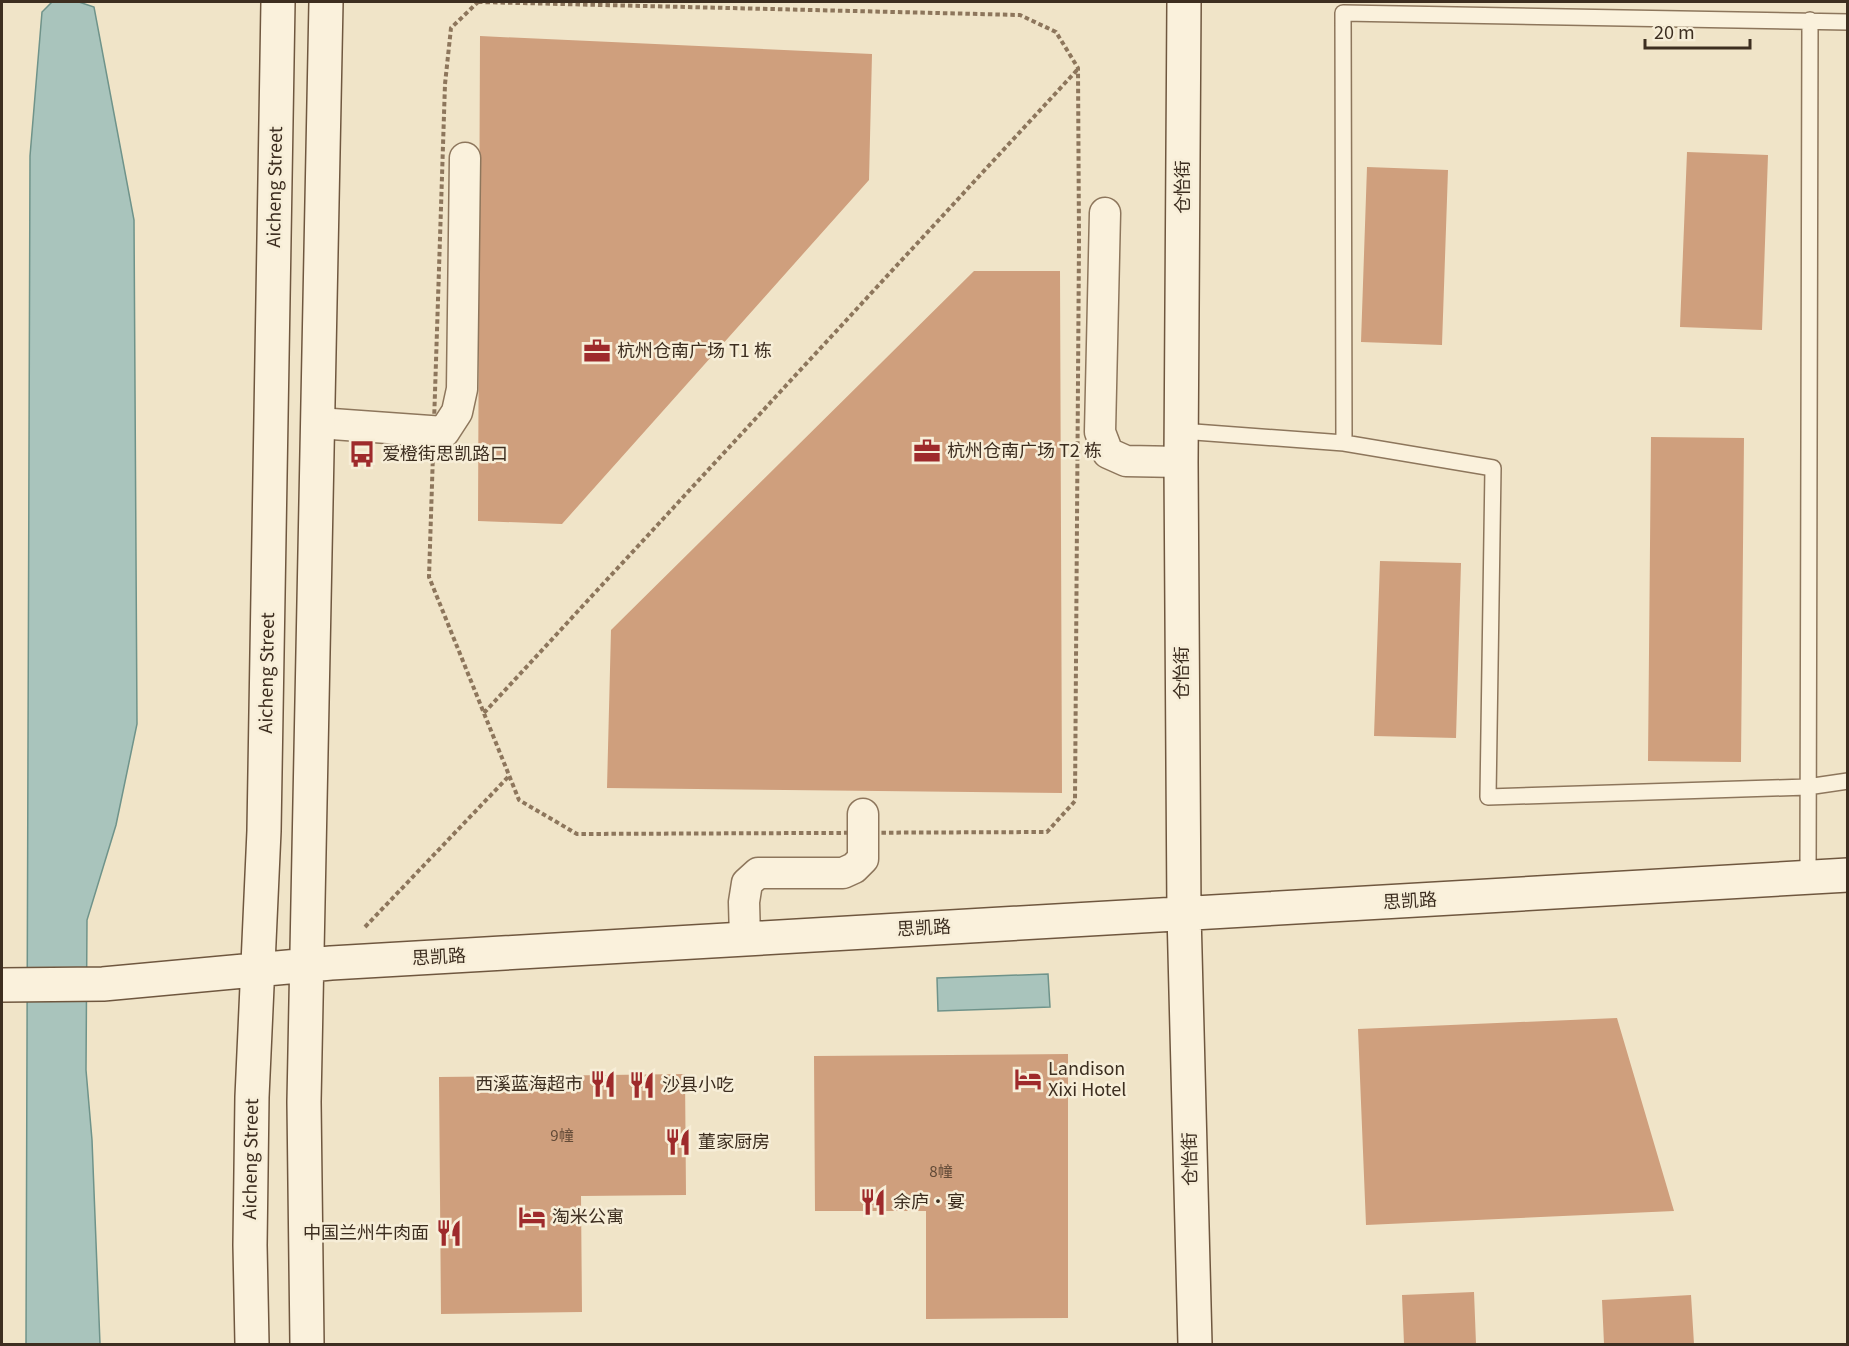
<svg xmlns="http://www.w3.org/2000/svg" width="1849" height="1346" viewBox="0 0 1849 1346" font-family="Georgia,'Noto Sans SC',serif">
  <rect width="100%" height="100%" fill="#f0e4c8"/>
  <path fill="#a9c4bc" stroke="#6f938a" stroke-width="1.5" d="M52,2H79L94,7L134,220L137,724L116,825L87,920L86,1070L92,1140L100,1344H26L30,156L42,12Z
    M1048,974L1050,1007L938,1011L937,978Z"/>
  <path fill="#cf9f7d" d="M480,36L872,54L869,180L562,524L478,521Z
    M1687,152L1768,155L1762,330L1680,327Z
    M1367,167L1448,170L1442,345L1361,342Z
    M974,271H1060L1062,793L607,788L611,630Z
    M1651,437L1744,438L1741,762L1648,761Z
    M1380,561L1461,563L1456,738L1374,736Z
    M1617,1018L1674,1211L1366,1225L1358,1029Z
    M1068,1054V1318L926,1319V1211H815L814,1056Z
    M685,1074L686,1195L581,1196L582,1312L441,1314L439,1077Z
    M1474,1292L1476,1344H1404L1402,1295Z
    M1691,1295L1694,1344H1604L1602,1300Z"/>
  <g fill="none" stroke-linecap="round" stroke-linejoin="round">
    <defs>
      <path id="lane" d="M1848,22L1343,13L1344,443L1493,468L1488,797L1807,787L1848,781
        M1181,431L1344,443
        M1808,877L1810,20"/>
      <path id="street" d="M1105,213L1100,432L1108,453L1126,461L1181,462
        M318,423L444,432L457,412L462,389L465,158
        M745,939L744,902L747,883L758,873H843L854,868L863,859V814"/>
      <path id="secondary" d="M1184,2L1181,462L1184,913L1195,1344
        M2,985L103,984L331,963L1848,875
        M252,1344L250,1245L252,1097L264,831L278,2
        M307,1344L304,1102L326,2"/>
    </defs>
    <use href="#lane" stroke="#8d765c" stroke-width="18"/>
    <use href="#street" stroke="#8d765c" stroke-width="33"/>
    <use href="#secondary" stroke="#6f573f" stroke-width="36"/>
    <path stroke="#8d765c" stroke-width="4" stroke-dasharray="4.5 3" stroke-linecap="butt" d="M478,2L1020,15L1056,32L1078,68L1079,240L1075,801L1047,832L577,834L519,800L429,577L445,84L451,28Z
      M484,713L1078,69
      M365,927L510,775"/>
    <use href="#lane" stroke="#faf1dc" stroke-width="15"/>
    <use href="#street" stroke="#faf1dc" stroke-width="30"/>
    <use href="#secondary" stroke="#faf1dc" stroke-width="33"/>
  </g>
  <defs>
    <symbol id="office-bare" viewBox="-9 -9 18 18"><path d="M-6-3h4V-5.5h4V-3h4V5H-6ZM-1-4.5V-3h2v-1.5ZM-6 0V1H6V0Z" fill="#9e2a2b" stroke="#f7eed8" stroke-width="2.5" paint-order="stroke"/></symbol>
    <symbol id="bus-bare" viewBox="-9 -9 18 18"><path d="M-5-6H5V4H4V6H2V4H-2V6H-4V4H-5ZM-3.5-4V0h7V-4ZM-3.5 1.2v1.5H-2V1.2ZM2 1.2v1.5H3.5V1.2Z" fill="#9e2a2b" stroke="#f7eed8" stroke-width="2.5" paint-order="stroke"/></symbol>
    <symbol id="hotel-bare" viewBox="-9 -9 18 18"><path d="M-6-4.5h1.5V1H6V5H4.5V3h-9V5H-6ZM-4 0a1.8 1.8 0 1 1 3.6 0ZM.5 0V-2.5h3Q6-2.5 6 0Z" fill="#9e2a2b" stroke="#f7eed8" stroke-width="2.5" paint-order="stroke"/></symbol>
    <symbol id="restaurant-bare" viewBox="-9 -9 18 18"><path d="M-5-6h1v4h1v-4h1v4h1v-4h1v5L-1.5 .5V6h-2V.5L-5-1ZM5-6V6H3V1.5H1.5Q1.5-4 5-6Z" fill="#9e2a2b" stroke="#f7eed8" stroke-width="2.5" paint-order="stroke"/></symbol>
  </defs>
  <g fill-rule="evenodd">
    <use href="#office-bare" x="578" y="332" width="38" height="38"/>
    <use href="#office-bare" x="908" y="432" width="38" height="38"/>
    <use href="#bus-bare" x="343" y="435" width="38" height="38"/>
    <use href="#hotel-bare" x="1009" y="1060" width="38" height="38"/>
    <use href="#restaurant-bare" x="584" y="1065" width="38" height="38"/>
    <use href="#restaurant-bare" x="623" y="1066" width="38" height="38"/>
    <use href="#restaurant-bare" x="659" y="1123" width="38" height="38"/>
    <use href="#restaurant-bare" x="854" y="1183" width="38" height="38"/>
    <use href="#hotel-bare" x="513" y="1198" width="38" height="38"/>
    <use href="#restaurant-bare" x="430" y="1214" width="38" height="38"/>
  </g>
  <g text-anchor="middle" stroke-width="5" stroke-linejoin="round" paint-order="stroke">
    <g font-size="15" fill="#624a37">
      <text x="562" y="1141">9幢</text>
      <text x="941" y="1177">8幢</text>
    </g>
    <g font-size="18" fill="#3d2e20" stroke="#f7eed8">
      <text transform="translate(275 187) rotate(-89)" y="6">Aicheng Street</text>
      <text transform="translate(1183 187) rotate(-90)" y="6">仓怡街</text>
      <text transform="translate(267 673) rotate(-89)" y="6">Aicheng Street</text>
      <text transform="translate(1182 673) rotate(-90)" y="6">仓怡街</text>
      <text transform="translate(1410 901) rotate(-3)" y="6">思凯路</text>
      <text transform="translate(924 928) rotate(-3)" y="6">思凯路</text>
      <text transform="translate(439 957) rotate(-3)" y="6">思凯路</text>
      <text transform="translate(251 1159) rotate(-89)" y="6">Aicheng Street</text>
      <text transform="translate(1190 1159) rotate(-91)" y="6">仓怡街</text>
    </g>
    <g font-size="18" fill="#3d2e20" stroke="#f7eed8" text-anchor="start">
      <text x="617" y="357">杭州仓南广场 T1 栋</text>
      <text x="947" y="457">杭州仓南广场 T2 栋</text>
      <text x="382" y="460">爱橙街思凯路口</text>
      <text x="1048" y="1075">Landison<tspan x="1048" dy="21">Xixi Hotel</tspan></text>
      <text x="583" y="1090" text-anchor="end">西溪蓝海超市</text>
      <text x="662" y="1091">沙县小吃</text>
      <text x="698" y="1148">董家厨房</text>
      <text x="893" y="1208">余庐·宴</text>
      <text x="552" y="1223">淘米公寓</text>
      <text x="429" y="1239" text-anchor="end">中国兰州牛肉面</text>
    </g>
  </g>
  <rect width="1849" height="1346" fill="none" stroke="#3d2e20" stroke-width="6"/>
  <path d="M1645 39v9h105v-9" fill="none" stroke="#3d2e20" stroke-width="3"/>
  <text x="1654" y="39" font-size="18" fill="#3d2e20" stroke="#f7eed8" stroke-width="4.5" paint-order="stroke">20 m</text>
</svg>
